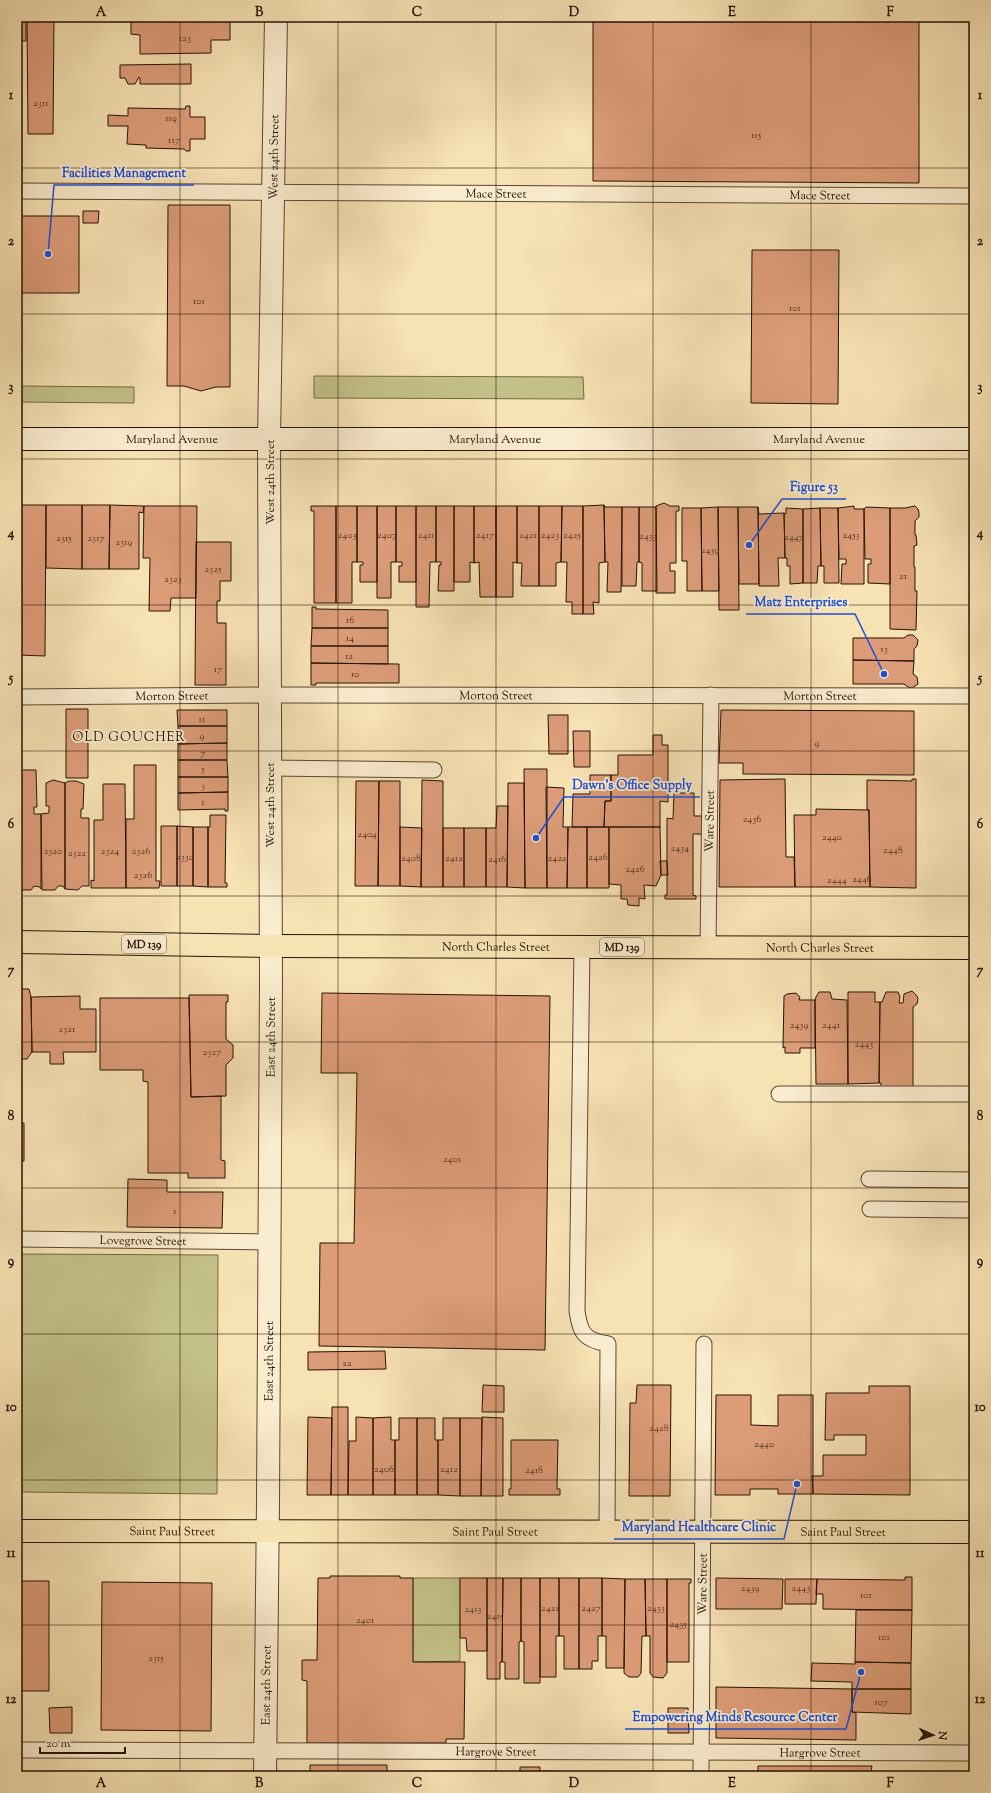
<svg xmlns="http://www.w3.org/2000/svg" width="991" height="1793" viewBox="0 0 991 1793" font-family="'Sorts Mill Goudy',serif">
  <rect width="100%" height="100%" fill="#f7e2b4"/>
  <filter id="stains"><feTurbulence type="fractalNoise" baseFrequency=".005" numOctaves="4"/><feColorMatrix values="0 0 0 0 .2 0 0 0 0 .09 0 0 0 0 .02 0 0 0 .5 -.17"/></filter>
  <radialGradient id="worn" r=".72"><stop offset=".6" stop-color="#630" stop-opacity="0"/><stop offset="1" stop-color="#630" stop-opacity=".3"/></radialGradient>
  <path fill="#c3c188" stroke="#746a46" d="M314,376L583,377L584,399L314,398Z
    M17,386L134,387V403L17,402Z
    M20,1254L218,1255L217,1494L19,1492Z
    M413,1578H460V1661L413,1662Z"/>
  <path fill="#dc9c78" stroke="#261205" d="M17,17H26V41H17Z
    M27,17H54L53,134H28Z
    M131,17H230V40H211V53L140,54V35L131,34Z
    M593,17H919V183L593,181Z
    M191,64V84H140V78L139,77L135,84H128L125,78H120V65Z
    M186,106H190V117H205V139H190V151H186L184,149L146,148V145L127,144L128,126H108V115L128,116V108L185,109Z
    M168,205H230V387H216L201,391L184,386H167Z
    M83,211H99L98,223H83Z
    M17,216H79V293H17Z
    M752,250H839L838,404L751,403Z
    M664,503L670,506H679V511H676V563H670V571H675V593H656V506Z
    M17,505H46L45,656L17,655Z
    M46,505H82V569L46,568Z
    M82,505H110L109,569H82Z
    M110,505L144,506L143,513L139,512V569H109Z
    M604,505L605,507H622L621,592H607L608,562H605Z
    M604,505L605,562L599,563V603L593,602L594,614H583V506Z
    M144,506H197L196,598H171L170,611H149L150,558H143Z
    M311,506H336V603H314V511H311Z
    M336,506H357V562H352V603H336Z
    M357,506H377V582H360V565H363V562H357Z
    M377,506H396V562H391V598H377Z
    M396,506H416V582H399V566H402V562H396Z
    M416,506H436V562H430L429,607H416Z
    M436,506H454V591H438L439,565H441V562H436Z
    M454,506H474V563L470,562V582H454Z
    M474,506H496V597H480L479,562L474,563Z
    M496,506H517V563L513,562V597H496Z
    M517,506H539V586H521L522,563H517Z
    M539,506H562L561,562L556,563V586H539Z
    M562,506H583V614H572V602H566L567,562H561Z
    M854,506V509H864V584H841L842,564H846V559H839L838,508Z
    M915,506L918,509L919,513V517L915,521V535H916L917,545L914,546V567H915V591H917L916,630L890,629V508H905Z
    M622,507H639V562H637L636,586H622Z
    M639,507H656L657,591H642V563L639,562Z
    M718,507H738L739,610H719Z
    M718,507L719,591H702L701,508Z
    M738,507H758L759,584H739Z
    M758,507L759,514L784,513L785,558H778L779,586H759Z
    M866,507L890,508V584L868,583V564H871V559H865L864,509Z
    M682,508H701L702,591H687V561H682Z
    M786,508L803,509V583L790,584V566H787V558H785L784,513L786,514Z
    M820,508L821,566H818L817,583H803V509Z
    M820,508H838L839,583H824V566H821Z
    M196,542H231V581H220V601H217V623H226V685H195Z
    M312,607H316V609L388,610V628H312Z
    M312,628H388V646H311Z
    M908,635H913L918,640L917,646L914,649V661L853,660V638H904Z
    M311,646H388V664L311,663Z
    M853,660L914,661L913,674L917,677L918,684L912,688L908,687L904,684H853Z
    M311,663L399,664V683H316V685H311Z
    M66,709H88V778H66Z
    M177,710H227V726H178Z
    M721,710L914,711V775L743,774V763H719Z
    M548,715H568V754H549Z
    M178,726H227V743L178,744Z
    M573,731H590V767H574Z
    M653,735H662V745H668V802L660,801V827H604L605,801H611V775H618V755H653Z
    M227,743V760H178V744Z
    M178,760H227L228,777H178Z
    M134,765H156V881H160L159,888H126V819H134Z
    M524,769H547V888H525Z
    M17,770H36L37,807H34V814H41V889L40,887L34,886L31,890H21L17,888Z
    M590,775H611V801H605L604,827H572L573,794H590Z
    M178,777H228V792L178,793Z
    M785,779L786,857H794L795,887H719L720,780Z
    M912,779H916V888L870,887L869,810H867V780L912,781Z
    M53,780L65,783V889L63,886H58L55,890H42L41,814L49,813V806H46V783Z
    M422,780L443,781V887H421Z
    M69,781H76L84,784L83,809H81V818H89V886H82L78,890L65,889V783Z
    M356,781H379L378,886H355Z
    M379,781H400V886H378Z
    M508,783H524L525,888L507,887Z
    M103,784H125L126,888H91V880L94,881V820H103Z
    M546,787L564,788L563,827H568L567,888H547Z
    M228,792V811H225V809L178,810V793Z
    M674,793H694V816H702V834H693V895L696,896V899H665V895H667V818L673,819Z
    M497,806H508L507,887H486V828H496Z
    M816,809L869,810L870,887H795L794,815H816Z
    M210,815H226L225,883H227V887H208V827H210Z
    M161,826H177V886H161Z
    M177,826L193,827V886H177Z
    M193,827H208V887L193,886Z
    M400,827L422,828L421,887L400,886Z
    M568,827H587V888H567Z
    M587,827H609V888H587Z
    M609,827H660L661,875L656,886L644,885L645,899L639,898V906L628,905L627,899H621V885L609,884Z
    M443,828H464V887H443Z
    M464,828H486V887H464Z
    M660,861H667L668,875H661Z
    M17,989H29L31,997L32,1052L27,1059H19L17,1057Z
    M912,991L917,996L918,999L917,1004L913,1007V1087H881V1083H879L880,1002H882L886,992H898L900,997L899,1003H903L904,994Z
    M819,992H830L832,999L847,1000L848,1084H816L815,1000L816,997Z
    M848,992H875V1002H880L879,1083L848,1084Z
    M322,993L550,996L545,1350L319,1346L320,1243H354L357,1073H321Z
    M796,993L800,997L799,1000H815V1048H800V1053H785V1047L783,1048L784,996L787,994Z
    M189,995H228V1002H226V1039L233,1045V1058L226,1065V1096L191,1097Z
    M80,996V1009H96V1052H63L64,1064H50V1052H32L31,997Z
    M100,998H189L191,1097L221,1096V1160L225,1161V1178H188V1173H148V1082L143,1081V1070H100Z
    M17,1082H18L19,1123H24V1161H17Z
    M128,1179L167,1180V1192H223L222,1228L127,1227Z
    M385,1351L386,1369L308,1370V1352Z
    M483,1385L504,1386V1412H482Z
    M637,1385H671L670,1496H629L630,1403H636Z
    M869,1386H910V1495L813,1494L812,1476H823V1455H866V1435H834V1440H825L826,1393H869Z
    M716,1395H751V1425L778,1426V1395H813V1494H778V1489H750V1495H715Z
    M332,1407H348V1495H331Z
    M308,1417L332,1418L331,1495H307Z
    M356,1417L373,1418V1495H348L349,1441H356Z
    M391,1417V1440H395V1495H373V1418Z
    M482,1417L503,1418V1496H481Z
    M399,1418H417V1495H395V1440H399Z
    M417,1418H435V1440H438V1495H417Z
    M443,1418H460V1496L438,1495V1440H443Z
    M460,1418H482L481,1496H460Z
    M511,1440H558L557,1489H560V1495H509V1489H511Z
    M330,1576H400V1578H413V1662H465L464,1739H446V1743H307V1681L302,1680V1660H317L318,1578H330Z
    M905,1577H912V1610L823,1609V1594H816L817,1579L905,1580Z
    M460,1578H487V1651H467L466,1638H460Z
    M487,1578H503L502,1662H500V1679H487Z
    M503,1578H521V1641L519,1642V1679H505V1662H502Z
    M521,1578H540V1683H524V1642L521,1641Z
    M540,1578H559V1636H556V1677H540Z
    M559,1578H579V1669H564V1636H559Z
    M579,1578H602V1636H598V1661H592V1669H579Z
    M602,1578L625,1579L624,1668H606V1636H602Z
    M716,1578L783,1579L782,1609H716Z
    M625,1579H645L646,1636H642L641,1673L638,1677H629L624,1673Z
    M645,1579H667V1673L663,1678L653,1677L650,1673V1636H646Z
    M667,1579H691V1583H689V1662H667Z
    M785,1579H817L816,1604H785Z
    M17,1581H49V1691H17Z
    M102,1582L212,1583L211,1731L101,1730Z
    M856,1610H912L911,1663L855,1662Z
    M855,1662L911,1663V1689H852V1682L811,1681L812,1663L855,1664Z
    M716,1687L852,1689V1712L856,1713V1740L716,1738Z
    M852,1689H911V1714L852,1712Z
    M72,1707V1733H50L49,1708Z
    M668,1708H688L689,1733H668Z
    M310,1765H387V1776H310Z
    M758,1766H872L871,1772L876,1776H758Z
    M520,1767H540V1776H520Z
    M543,1771H557V1776H543Z"/>
  <g fill="none" stroke-linecap="round" stroke-linejoin="round">
    <defs>
      <g id="service">
        <path id="s1" d="M17,191L974,196"/>
        <path id="s2" d="M17,697L270,695L974,696"/>
        <path d="M270,768L434,770"/>
        <path d="M582,947L577,1311C580,1333 584,1340 608,1344L607,1532"/>
        <path id="s3" d="M708,947L711,695"/>
        <path d="M779,1094H974"/>
        <path d="M869,1179L974,1180"/>
        <path d="M870,1209L974,1210"/>
        <path id="s4" d="M17,1239L269,1242"/>
        <path id="s5" d="M17,1750L974,1753"/>
        <path id="s6" d="M701,1776L704,1344"/>
      </g>
      <g id="minor">
        <path id="s7" d="M265,1776L268,1502L271,981L269,439L276,17"/>
      </g>
      <g id="secondary">
        <path id="s8" d="M17,439H974"/>
      </g>
      <g id="primary">
        <path id="s9" d="M17,942L271,946L974,948"/>
        <path id="s10" d="M17,1531L974,1532"/>
      </g>
    </defs>
    <use href="#service" stroke="#5a4631" stroke-width="17"/>
    <use href="#minor" stroke="#5a4631" stroke-width="24"/>
    <use href="#secondary" stroke="#261205" stroke-width="24"/>
    <use href="#primary" stroke="#261205" stroke-width="24"/>
    <use href="#service" stroke="#faecce" stroke-width="15"/>
    <use href="#minor" stroke="#faecce" stroke-width="22"/>
    <use href="#secondary" stroke="#faecce" stroke-width="22"/>
    <use href="#primary" stroke="#f7e2b4" stroke-width="22"/>
  </g>
  <path fill="none" stroke="#261205" stroke-width="1" stroke-opacity="0.55" d="M180,17V1776M338,17V1776M496,17V1776M653,17V1776M811,17V1776M17,168H974M17,314H974M17,459H974M17,605H974M17,751H974M17,896H974M17,1042H974M17,1188H974M17,1334H974M17,1480H974M17,1625H974"/>
  <g text-anchor="middle" stroke-width="3.5" stroke-linejoin="round" paint-order="stroke">
    <g font-size="10" fill="#543422">
      <text x="185" y="41">123</text>
      <text x="41" y="106">2311</text>
      <text x="171" y="121">119</text>
      <text x="756" y="138">115</text>
      <text x="174" y="143">117</text>
      <text x="199" y="304">101</text>
      <text x="795" y="311">101</text>
      <text x="347" y="538">2403</text>
      <text x="387" y="538">2407</text>
      <text x="426" y="538">2411</text>
      <text x="485" y="538">2417</text>
      <text x="528" y="538">2421</text>
      <text x="550" y="538">2423</text>
      <text x="572" y="538">2425</text>
      <text x="851" y="538">2453</text>
      <text x="648" y="539">2433</text>
      <text x="794" y="540">2447</text>
      <text x="64" y="541">2315</text>
      <text x="96" y="541">2317</text>
      <text x="124" y="545">2319</text>
      <text x="710" y="553">2439</text>
      <text x="213" y="572">2325</text>
      <text x="903" y="579">21</text>
      <text x="173" y="582">2323</text>
      <text x="350" y="623">16</text>
      <text x="350" y="641">14</text>
      <text x="884" y="652">13</text>
      <text x="349" y="659">12</text>
      <text x="218" y="672">17</text>
      <text x="355" y="677">10</text>
      <text x="202" y="722">11</text>
      <text x="202" y="739">9</text>
      <text x="817" y="746">9</text>
      <text x="203" y="756">7</text>
      <text x="203" y="772">5</text>
      <text x="203" y="789">3</text>
      <text x="203" y="805">1</text>
      <text x="752" y="822">2436</text>
      <text x="367" y="837">2404</text>
      <text x="832" y="840">2440</text>
      <text x="680" y="851">2434</text>
      <text x="893" y="853">2448</text>
      <text x="53" y="854">2320</text>
      <text x="110" y="854">2324</text>
      <text x="141" y="854">2326</text>
      <text x="77" y="856">2322</text>
      <text x="185" y="860">2330</text>
      <text x="598" y="860">2426</text>
      <text x="411" y="861">2408</text>
      <text x="454" y="861">2412</text>
      <text x="557" y="861">2422</text>
      <text x="497" y="862">2416</text>
      <text x="635" y="872">2426</text>
      <text x="143" y="878">2326</text>
      <text x="862" y="882">2446</text>
      <text x="837" y="883">2444</text>
      <text x="799" y="1028">2439</text>
      <text x="831" y="1028">2441</text>
      <text x="67" y="1032">2321</text>
      <text x="864" y="1047">2443</text>
      <text x="212" y="1055">2327</text>
      <text x="452" y="1162">2401</text>
      <text x="175" y="1214">1</text>
      <text x="347" y="1366">22</text>
      <text x="659" y="1431">2428</text>
      <text x="764" y="1447">2440</text>
      <text x="384" y="1472">2406</text>
      <text x="449" y="1472">2412</text>
      <text x="534" y="1473">2418</text>
      <text x="750" y="1591">2439</text>
      <text x="801" y="1591">2443</text>
      <text x="866" y="1598">101</text>
      <text x="550" y="1611">2421</text>
      <text x="591" y="1611">2427</text>
      <text x="656" y="1611">2433</text>
      <text x="473" y="1612">2413</text>
      <text x="495" y="1619">2415</text>
      <text x="365" y="1623">2401</text>
      <text x="678" y="1627">2435</text>
      <text x="884" y="1640">101</text>
      <text x="156" y="1661">2315</text>
      <text x="881" y="1705">107</text>
    </g>
    <g fill="#faecce" stroke="#665341" stroke-width="1">
      <rect x="122" y="935" width="44" height="18" rx="3"/>
      <rect x="600" y="938" width="44" height="18" rx="3"/>
    </g>
    <g font-size="11" font-weight="bold" fill="#261205">
      <text x="144" y="948">MD 139</text>
      <text x="622" y="951">MD 139</text>
    </g>
    <g font-size="12" fill="#261205" stroke="#faecce">
      <text dy="4" stroke="none"><textPath href="#s7" startOffset="1619">West 24th Street</textPath></text>
      <text dy="4" stroke="none"><textPath href="#s1" startOffset="479">Mace Street</textPath></text>
      <text dy="4" stroke="none"><textPath href="#s1" startOffset="803">Mace Street</textPath></text>
      <text dy="4" stroke="none"><textPath href="#s8" startOffset="155">Maryland Avenue</textPath></text>
      <text dy="4" stroke="none"><textPath href="#s8" startOffset="802">Maryland Avenue</textPath></text>
      <text dy="4" stroke="none"><textPath href="#s8" startOffset="478">Maryland Avenue</textPath></text>
      <text transform="translate(270 482) rotate(-90)" y="4">West 24th Street</text>
      <text dy="4" stroke="none"><textPath href="#s2" startOffset="155">Morton Street</textPath></text>
      <text dy="4" stroke="none"><textPath href="#s2" startOffset="479">Morton Street</textPath></text>
      <text dy="4" stroke="none"><textPath href="#s2" startOffset="803">Morton Street</textPath></text>
      <text transform="translate(270 805) rotate(-90)" y="4">West 24th Street</text>
      <text dy="4" stroke="none"><textPath href="#s3" startOffset="126">Ware Street</textPath></text>
      <text dy="4" stroke="none"><textPath href="#s9" startOffset="479">North Charles Street</textPath></text>
      <text dy="4" stroke="none"><textPath href="#s9" startOffset="803">North Charles Street</textPath></text>
      <text dy="4" stroke="none"><textPath href="#s7" startOffset="739">East 24th Street</textPath></text>
      <text dy="4" stroke="none"><textPath href="#s4" startOffset="126">Lovegrove Street</textPath></text>
      <text dy="4" stroke="none"><textPath href="#s7" startOffset="415">East 24th Street</textPath></text>
      <text dy="4" stroke="none"><textPath href="#s10" startOffset="155">Saint Paul Street</textPath></text>
      <text dy="4" stroke="none"><textPath href="#s10" startOffset="478">Saint Paul Street</textPath></text>
      <text dy="4" stroke="none"><textPath href="#s10" startOffset="826">Saint Paul Street</textPath></text>
      <text dy="4" stroke="none"><textPath href="#s6" startOffset="192">Ware Street</textPath></text>
      <text dy="4" stroke="none"><textPath href="#s7" startOffset="91">East 24th Street</textPath></text>
      <text dy="4" stroke="none"><textPath href="#s5" startOffset="479">Hargrove Street</textPath></text>
      <text dy="4" stroke="none"><textPath href="#s5" startOffset="803">Hargrove Street</textPath></text>
    </g>
    <g font-size="13" letter-spacing="1" fill="#261205" stroke="#faecce">
      <text x="129" y="741">OLD GOUCHER</text>
    </g>
  </g>
  <path fill="none" stroke="#1d4ed8" stroke-width="1.5" d="M48 254L54 185H194M749 545L782 499H846M884 674L855 614H746M536 838L564 797H700M797 1484L784 1539H614M861 1672L846 1729H625"/>
  <g fill="#1d4ed8" stroke="#faecce" stroke-width="1.5">
    <circle cx="48" cy="254" r="4"/>
    <circle cx="749" cy="545" r="4"/>
    <circle cx="884" cy="674" r="4"/>
    <circle cx="536" cy="838" r="4"/>
    <circle cx="797" cy="1484" r="4"/>
    <circle cx="861" cy="1672" r="4"/>
  </g>
  <g font-size="13" text-anchor="middle" font-weight="bold" fill="#1d4ed8" stroke="#faecce" stroke-width="3.5" stroke-linejoin="round" paint-order="stroke">
    <text x="124" y="177">Facilities Management</text>
    <text x="814" y="491">Figure 53</text>
    <text x="801" y="606">Matz Enterprises</text>
    <text x="632" y="789">Dawn's Office Supply</text>
    <text x="699" y="1531">Maryland Healthcare Clinic</text>
    <text x="735" y="1721">Empowering Minds Resource Center</text>
  </g>
  <rect width="991" height="1793" fill="none" stroke="#f7e2b4" stroke-width="44"/>
  <g transform="translate(933 1735) rotate(93)" stroke="#faecce" stroke-width="3" paint-order="stroke">
  <path d="M0-3L7 15L0 10L-7 15Z" fill="#261205"/>
  <text y="-6" font-size="11" font-weight="bold" text-anchor="middle" fill="#261205">N</text>
  </g>
  <path d="M40 1747v6h85v-6" fill="none" stroke="#261205" stroke-width="2"/>
  <text x="46" y="1747" font-size="12" fill="#261205" stroke="#faecce" stroke-width="3" paint-order="stroke">20 m</text>
  <rect x="22" y="22" width="947" height="1749" fill="none" stroke="#261205" stroke-width="1.5"/>
  <g font-size="13" text-anchor="middle" font-weight="bold" fill="#261205">
    <text x="101" y="16">A</text>
    <text x="259" y="16">B</text>
    <text x="417" y="16">C</text>
    <text x="574" y="16">D</text>
    <text x="732" y="16">E</text>
    <text x="890" y="16">F</text>
    <text x="11" y="99">1</text>
    <text x="980" y="99">1</text>
    <text x="11" y="245">2</text>
    <text x="980" y="245">2</text>
    <text x="11" y="391">3</text>
    <text x="980" y="391">3</text>
    <text x="11" y="537">4</text>
    <text x="980" y="537">4</text>
    <text x="11" y="682">5</text>
    <text x="980" y="682">5</text>
    <text x="11" y="828">6</text>
    <text x="980" y="828">6</text>
    <text x="11" y="974">7</text>
    <text x="980" y="974">7</text>
    <text x="11" y="1120">8</text>
    <text x="980" y="1120">8</text>
    <text x="11" y="1265">9</text>
    <text x="980" y="1265">9</text>
    <text x="11" y="1411">10</text>
    <text x="980" y="1411">10</text>
    <text x="11" y="1557">11</text>
    <text x="980" y="1557">11</text>
    <text x="11" y="1703">12</text>
    <text x="980" y="1703">12</text>
    <text x="101" y="1787">A</text>
    <text x="259" y="1787">B</text>
    <text x="417" y="1787">C</text>
    <text x="574" y="1787">D</text>
    <text x="732" y="1787">E</text>
    <text x="890" y="1787">F</text>
  </g>
  <rect width="100%" height="100%" filter="url(#stains)"/>
  <rect width="100%" height="100%" fill="url(#worn)"/>
</svg>
